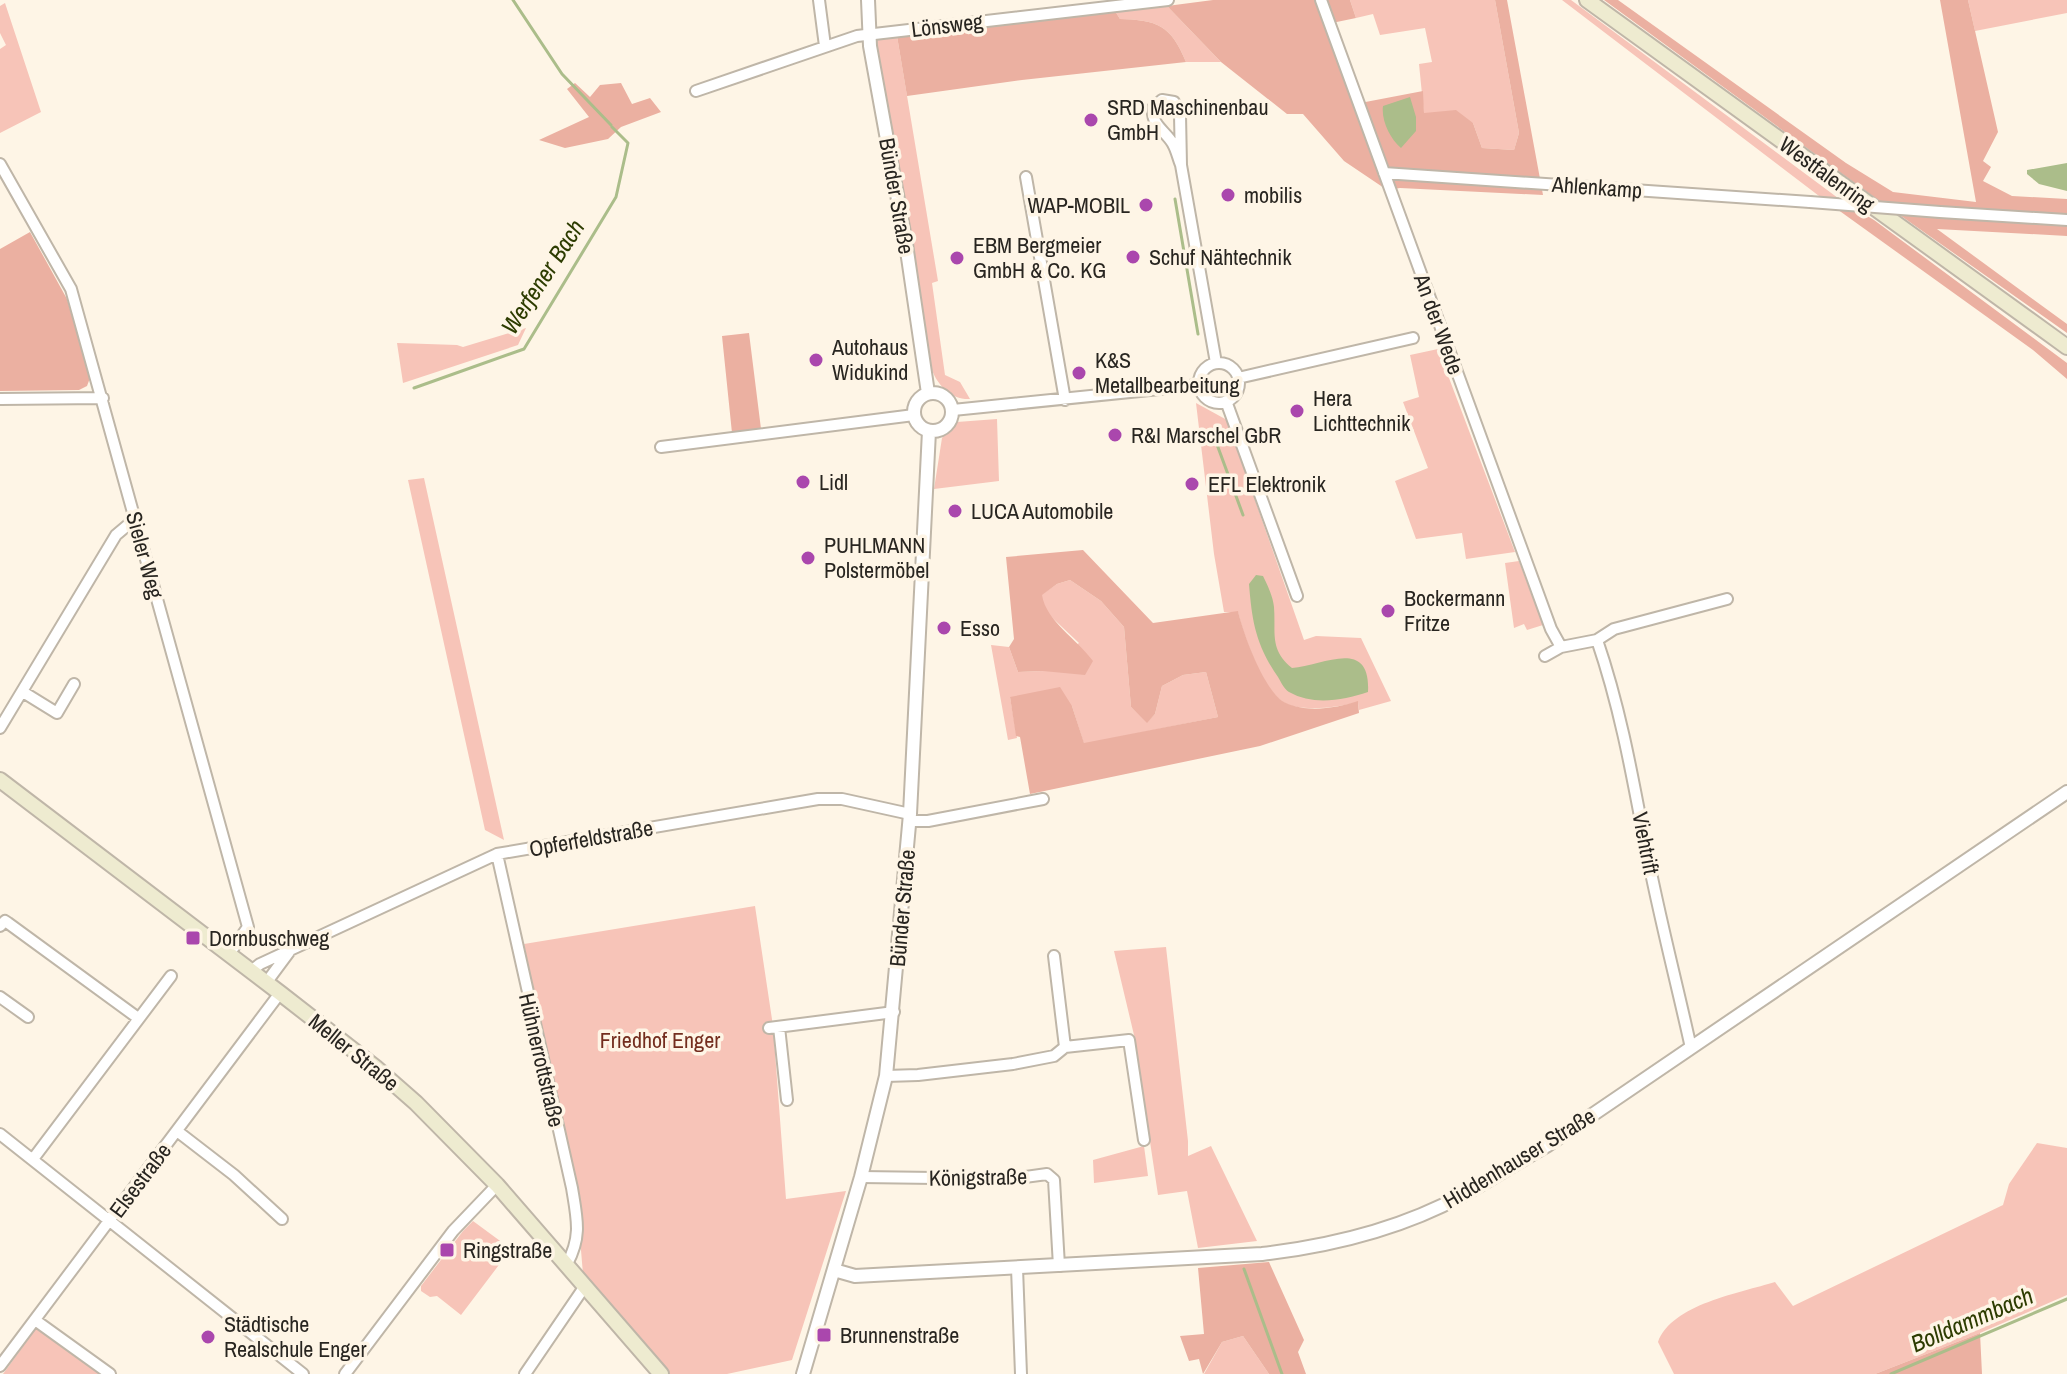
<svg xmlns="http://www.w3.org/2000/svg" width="2067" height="1374" viewBox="0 0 2067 1374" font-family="'Archivo Narrow',sans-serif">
  <rect width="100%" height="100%" fill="#fef5e6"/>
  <path fill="#f7c4b8" d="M1350,0H1495L1519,133L1514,150L1482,148L1473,123L1424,114L1419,64L1432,62L1425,28L1380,35L1373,14L1356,18Z
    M1562,0H1571L1842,201L1823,199Z
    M1968,0H2067V13L1975,31Z
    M5,3L41,112L0,133V49L6,45L0,33V6Z
    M1167,6L1221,62H1186C1171,25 1157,20 1120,19L1115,11Z
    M897,36L938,281L932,283L945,375L960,382L970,399C952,400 938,386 932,370L874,43L878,39Z
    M526,328L518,345L403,383L397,343L457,345L463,347Z
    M1438,349L1515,552L1466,559L1462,533L1416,539L1395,481L1428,468L1403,402L1419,397L1410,355Z
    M1196,403L1227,420L1304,640L1316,636L1361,638L1391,701L1359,710L1358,702C1340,707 1300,713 1283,702C1263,690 1243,634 1238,612H1224L1214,554Z
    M997,419L999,481L934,489L942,438L957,422Z
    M424,478L504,840L485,830L408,480Z
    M1519,561L1543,625L1527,630L1524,624L1514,628L1505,563Z
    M1070,580L1101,601L1124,627L1131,707L1147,722L1155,714L1162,686L1183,675L1206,672L1218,717L1084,744L1072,706L1010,697L1017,738L1008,740L991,645L1009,647L1018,672L1043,671L1079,643L1045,611L1041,595L1057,584Z
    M755,906L773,1026L786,1199L846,1191L792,1360L727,1374H670L583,1274L576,1191L524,944Z
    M1166,947L1188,1141V1156L1211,1146L1257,1241L1198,1248L1187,1191L1158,1195L1134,1035L1114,951Z
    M2037,1143L2067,1148V1295L1980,1333L1875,1374H1674L1658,1342C1672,1304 1740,1293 1775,1282L1793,1306L2003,1205L2009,1184Z
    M1144,1146L1148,1176L1094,1183L1093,1160Z
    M473,1221L511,1249L461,1315L437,1296L430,1297L421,1291V1286L463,1231Z
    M37,1327L101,1374H3Z
    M1243,1336L1269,1374H1204L1222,1342Z"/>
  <path fill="#ebb0a1" d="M1213,0H1350L1356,18L1327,24L1355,104L1423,91L1424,113L1456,110L1473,123L1482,148L1514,150L1519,133L1495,0H1507L1543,195L1400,188L1387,190L1344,161L1303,114H1287L1221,62L1167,6Z
    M1604,0H1618L1846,163L1893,192L1976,202L1940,0H1968L1998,132L1983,161L1991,167L1983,181L2012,196L2067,199V236L1937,229L2067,324V333L1870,194Z
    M1115,11L1120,19C1157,20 1171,25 1186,62L1022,80L907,96L897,36Z
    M575,83L590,97L600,85L621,83L632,104L650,98L661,112L621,127L608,139L565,148L539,140L589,117L567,89Z
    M1823,199L1842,201L1874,220L2067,363V379L2033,350Z
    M30,232L67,299L90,378L87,386L79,390L0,391V249Z
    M749,333L761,429L732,433L722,336Z
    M1083,550L1153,623L1238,611C1243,633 1265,694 1286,703C1307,713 1337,708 1358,701L1359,713L1260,746L1030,794L1020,737L1016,736L1010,697L1060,687L1072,706L1084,743L1218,717L1206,672L1183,675L1162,686L1155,714L1147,723L1131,707L1124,627L1101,601L1070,580L1057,584L1042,595C1046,621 1077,639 1093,661L1085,675L1043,671L1018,672L1009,647L1014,639L1006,557Z
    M1269,1262L1304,1340L1298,1352L1306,1374H1269L1243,1336L1222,1342L1203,1374L1199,1359L1189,1361L1180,1336L1204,1334L1198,1268Z
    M1980,1333L1982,1374H1875Z"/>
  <path fill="#abbd8a" d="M1410,97L1416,117V131L1401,148C1390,139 1381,120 1383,106Z
    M2067,163V191L2039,184L2027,174V170Z
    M1256,575L1263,576C1268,586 1273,597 1274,607C1276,633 1269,649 1292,668C1322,666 1371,636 1368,692C1343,700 1314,706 1289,692C1284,689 1281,682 1278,677C1256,645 1252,622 1249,584Z"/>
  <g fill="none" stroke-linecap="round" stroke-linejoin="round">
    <path stroke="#abbd8a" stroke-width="3" d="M513,0L562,74L611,125
      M1175,199L1198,334
      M414,388L524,349L616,197L628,143L612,127
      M1212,431L1243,515
      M1244,1269L1282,1374
      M1891,1374L2067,1299"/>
    <defs>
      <path id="minor" d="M819,0L825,46
        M1321,0L1551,629L1561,647
        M696,91L857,36L1168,0
        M0,164L71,289L248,927L229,954
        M1181,165C1178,158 1177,151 1173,144C1166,131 1151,126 1153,108L1162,100L1174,102L1180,115L1181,165L1216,363
        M1384,173L1810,202
        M1026,177L1065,400
        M1940,212L2067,220
        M1199 383a20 20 0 1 1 40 0a20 20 0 1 1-40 0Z
        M1238,378L1413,338
        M0,399L103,398
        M1226,401L1297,596
        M953,410L1199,385
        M661,447L914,415
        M1597,640C1620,707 1632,774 1645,843C1658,912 1676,980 1691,1048
        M1545,656L1561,647L1597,640L1614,629L1727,599
        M23,692L57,713L74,684
        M0,728L116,535L135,519
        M910,821H928L1043,799
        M497,854L572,1188C577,1219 582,1236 567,1264
        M0,926L5,921L8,923L138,1018
        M251,971L260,964L497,854L818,799H842L910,814
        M266,983L289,952
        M0,997L28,1017
        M779,1027L787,1100
        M769,1028L894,1012
        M1065,1047L1129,1040L1144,1140
        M886,1076L918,1075L1013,1064L1054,1056L1065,1047L1054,956
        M177,1131L234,1175L282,1219
        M0,1134L303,1374
        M33,1159L171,976
        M861,1177L1010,1179L1047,1174L1054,1180L1059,1266
        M1017,1268L1021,1374
        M35,1320L110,1374
        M0,1366L280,993
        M345,1374L453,1231L497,1185
        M525,1374L585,1286"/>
      <path id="tertiary" d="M868,0L870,46L906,244L928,393
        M914 412a19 19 0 1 1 38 0a19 19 0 1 1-38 0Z
        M834,1270L855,1276L1262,1254C1331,1246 1401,1229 1463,1195C1492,1179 1519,1161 1548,1145L2067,792
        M803,1374L861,1177L886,1076L910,814L929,431"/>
      <path id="secondary" d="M1587,0L2067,347
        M0,780L280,993L375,1067L416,1103L497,1185L661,1374"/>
    </defs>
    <use href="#minor" stroke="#bfb6a8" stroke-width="14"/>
    <use href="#tertiary" stroke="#bfb6a8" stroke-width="16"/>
    <use href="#secondary" stroke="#bfb6a8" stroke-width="18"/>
    <use href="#minor" stroke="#fff" stroke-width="10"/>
    <use href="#tertiary" stroke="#fff" stroke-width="12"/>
    <use href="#secondary" stroke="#eeebd0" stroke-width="14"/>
    <defs>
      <path id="minor-bridge" d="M1810,202L1940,212"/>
    </defs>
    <use href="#minor-bridge" stroke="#bfb6a8" stroke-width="14" stroke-linecap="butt"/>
    <use href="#minor-bridge" stroke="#fff" stroke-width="10"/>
  </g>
  <g fill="#aa47ad" stroke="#fef5e6" stroke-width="3">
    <circle cx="1091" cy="120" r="8"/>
    <circle cx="1228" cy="195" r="8"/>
    <circle cx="1146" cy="205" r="8"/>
    <circle cx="1133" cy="257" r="8"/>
    <circle cx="957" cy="258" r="8"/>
    <circle cx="816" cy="360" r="8"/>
    <circle cx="1079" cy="373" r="8"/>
    <circle cx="1297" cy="411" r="8"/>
    <circle cx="1115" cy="435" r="8"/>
    <circle cx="803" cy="482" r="8"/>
    <circle cx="1192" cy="484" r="8"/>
    <circle cx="955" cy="511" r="8"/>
    <circle cx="808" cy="558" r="8"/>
    <circle cx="1388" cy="611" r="8"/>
    <circle cx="944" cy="628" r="8"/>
    <rect x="185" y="930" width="16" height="16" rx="4"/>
    <rect x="439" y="1242" width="16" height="16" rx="4"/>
    <rect x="816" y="1327" width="16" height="16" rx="4"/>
    <circle cx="208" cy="1337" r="8"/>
  </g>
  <g text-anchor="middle" stroke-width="7" stroke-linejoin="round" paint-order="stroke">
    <g font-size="22" fill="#282520" stroke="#fef5e6">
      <text transform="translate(947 25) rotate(-7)" y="8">Lönsweg</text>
      <text transform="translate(1827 174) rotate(36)" y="8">Westfalenring</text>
      <text transform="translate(1597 187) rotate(4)" y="8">Ahlenkamp</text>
      <text transform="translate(897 196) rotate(80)" y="8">Bünder Straße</text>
      <text transform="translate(1439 324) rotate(70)" y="8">An der Wede</text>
      <text transform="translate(145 555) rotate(75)" y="8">Sieler Weg</text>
      <text transform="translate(591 838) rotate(-10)" y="8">Opferfeldstraße</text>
      <text transform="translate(1646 843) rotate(79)" y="8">Viehtrift</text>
      <text transform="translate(902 908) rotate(-85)" y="8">Bünder Straße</text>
      <text transform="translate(354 1052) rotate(39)" y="8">Meller Straße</text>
      <text transform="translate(542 1060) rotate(77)" y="8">Hühnerrottstraße</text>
      <text transform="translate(1519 1158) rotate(-31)" y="8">Hiddenhauser Straße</text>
      <text transform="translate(978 1177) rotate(-1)" y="8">Königstraße</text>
      <text transform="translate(140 1180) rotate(-53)" y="8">Elsestraße</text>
    </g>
    <g font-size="22" fill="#282520" stroke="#fef5e6" text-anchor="start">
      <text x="1107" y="115">SRD Maschinenbau<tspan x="1107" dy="25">GmbH</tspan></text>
      <text x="1244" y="203">mobilis</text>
      <text x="1130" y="213" text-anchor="end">WAP-MOBIL</text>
      <text x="973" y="253">EBM Bergmeier<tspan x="973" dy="25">GmbH &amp; Co. KG</tspan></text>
      <text x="1149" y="265">Schuf Nähtechnik</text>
      <text x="832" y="355">Autohaus<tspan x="832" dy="25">Widukind</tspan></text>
      <text x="1095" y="368">K&amp;S<tspan x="1095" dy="25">Metallbearbeitung</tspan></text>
      <text x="1313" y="406">Hera<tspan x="1313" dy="25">Lichttechnik</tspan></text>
      <text x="1131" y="443">R&amp;I Marschel GbR</text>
      <text x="819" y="490">Lidl</text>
      <text x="1208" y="492">EFL Elektronik</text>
      <text x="971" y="519">LUCA Automobile</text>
      <text x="824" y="553">PUHLMANN<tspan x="824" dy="25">Polstermöbel</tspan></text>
      <text x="1404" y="606">Bockermann<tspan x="1404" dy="25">Fritze</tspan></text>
      <text x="960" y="636">Esso</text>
      <text x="209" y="946">Dornbuschweg</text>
      <text x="463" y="1258">Ringstraße</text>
      <text x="224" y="1332">Städtische<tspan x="224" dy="25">Realschule Enger</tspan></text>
      <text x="840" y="1343">Brunnenstraße</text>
    </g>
    <g font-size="22" fill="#732d1e" stroke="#fef5e6">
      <text x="660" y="1048">Friedhof Enger</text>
    </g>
    <g font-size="24" font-style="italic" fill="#2d3c01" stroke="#fef5e6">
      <text transform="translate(543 277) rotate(-57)" y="8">Werfener Bach</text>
      <text transform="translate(1972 1320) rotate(-23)" y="8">Bolldammbach</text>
    </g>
  </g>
</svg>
